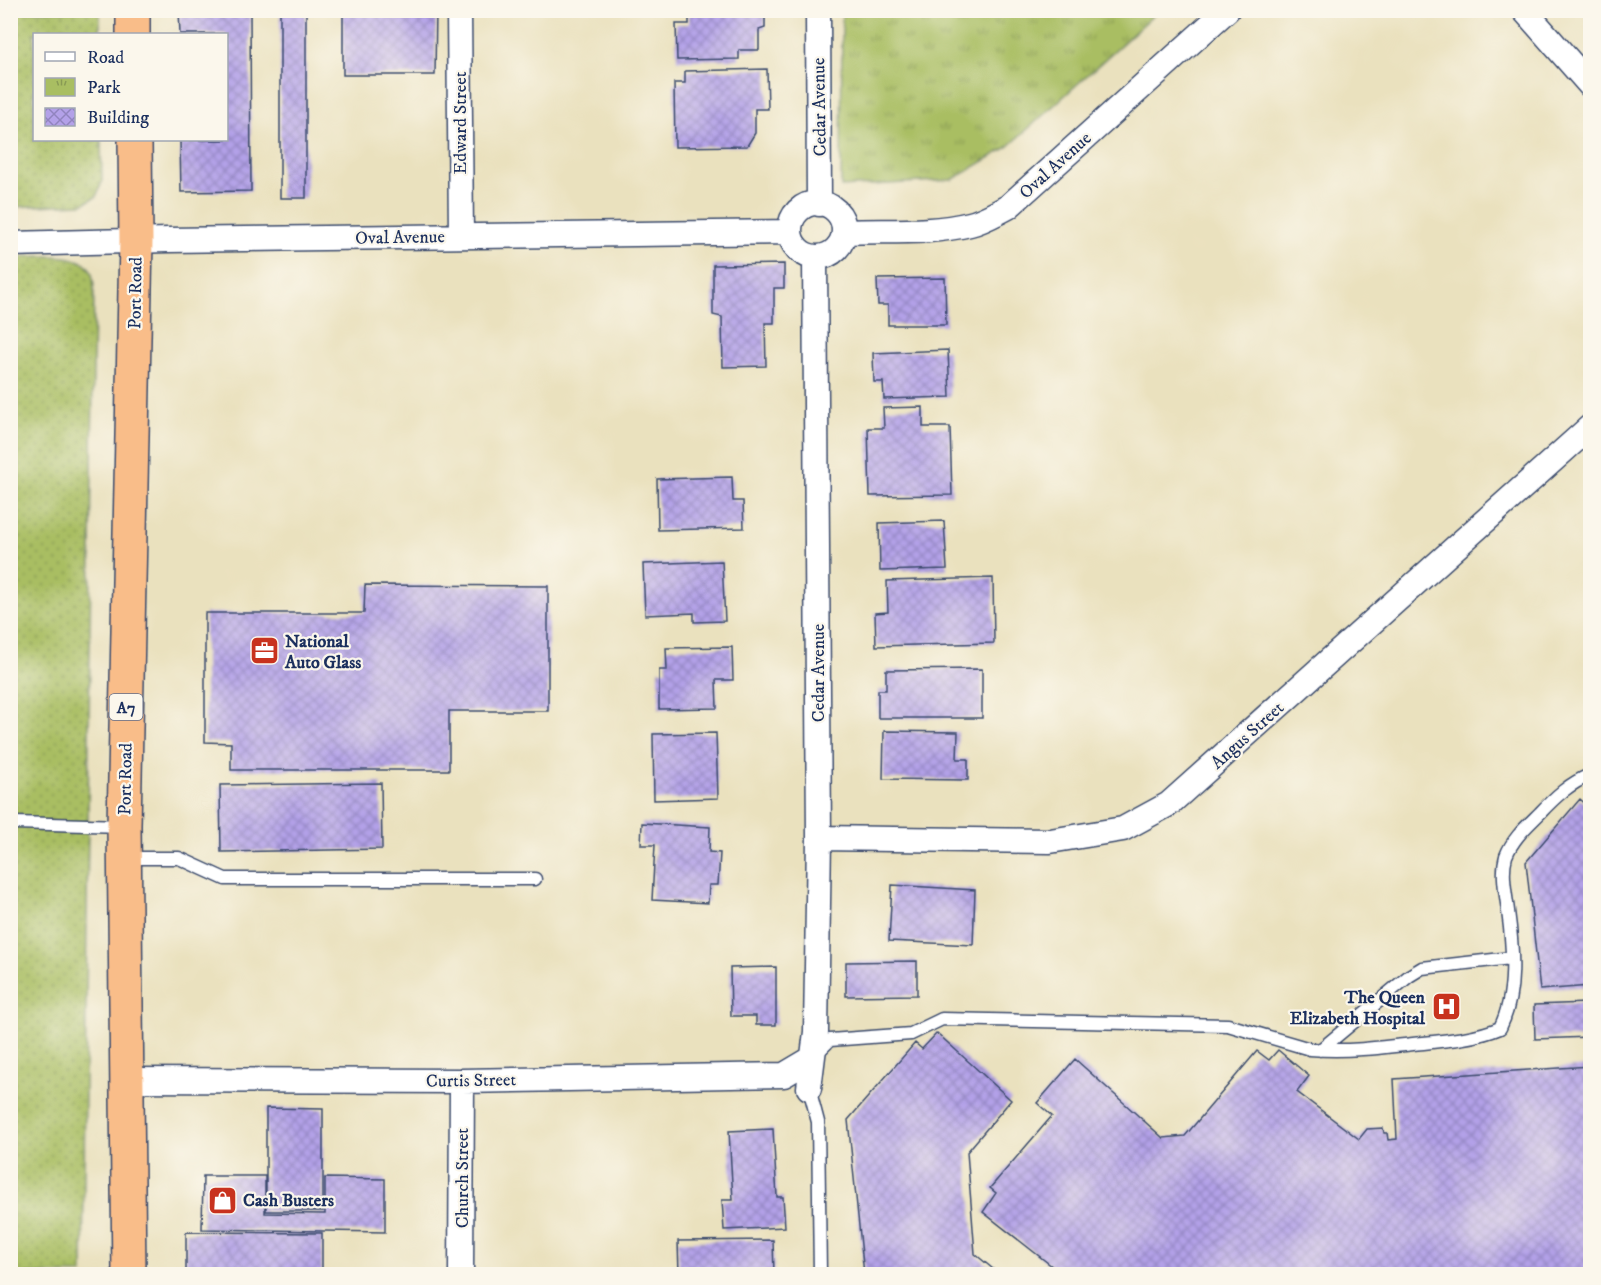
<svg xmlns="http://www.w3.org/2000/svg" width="1601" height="1285" viewBox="0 0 1601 1285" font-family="'IM FELL DW Pica',serif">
  <defs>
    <pattern id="grass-dots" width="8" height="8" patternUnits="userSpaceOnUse" patternTransform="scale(1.5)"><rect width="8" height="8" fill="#a9be62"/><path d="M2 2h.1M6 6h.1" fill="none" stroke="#899b54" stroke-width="1.8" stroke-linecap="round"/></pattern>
    <pattern id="park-tufts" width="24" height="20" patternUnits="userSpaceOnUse" patternTransform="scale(1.5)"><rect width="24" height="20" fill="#a9be62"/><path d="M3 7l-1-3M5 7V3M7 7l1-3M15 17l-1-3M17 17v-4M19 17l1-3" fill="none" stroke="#899b54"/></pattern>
    <pattern id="building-cross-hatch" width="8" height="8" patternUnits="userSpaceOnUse" patternTransform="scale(1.5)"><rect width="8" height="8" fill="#b3a1e8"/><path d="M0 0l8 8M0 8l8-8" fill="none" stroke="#9184bf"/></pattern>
  </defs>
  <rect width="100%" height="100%" fill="#fbf7ec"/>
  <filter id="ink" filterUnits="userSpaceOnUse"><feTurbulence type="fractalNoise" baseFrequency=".0167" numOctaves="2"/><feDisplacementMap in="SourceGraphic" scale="12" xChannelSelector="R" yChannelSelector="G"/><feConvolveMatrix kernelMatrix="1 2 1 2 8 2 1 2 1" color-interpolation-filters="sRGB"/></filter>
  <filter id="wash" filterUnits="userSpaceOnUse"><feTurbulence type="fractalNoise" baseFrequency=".008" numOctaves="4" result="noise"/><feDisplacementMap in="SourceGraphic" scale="24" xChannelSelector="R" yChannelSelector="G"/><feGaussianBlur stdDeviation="1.35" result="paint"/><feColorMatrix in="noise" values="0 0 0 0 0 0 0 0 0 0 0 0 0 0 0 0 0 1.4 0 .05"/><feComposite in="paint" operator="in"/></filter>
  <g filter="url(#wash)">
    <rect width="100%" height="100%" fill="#eae1be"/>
    <path fill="url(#grass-dots)" stroke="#627660" stroke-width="1.5" d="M10,11H100V34H34V140H101L102,182L96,197L82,204L11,207Z
      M11,257C31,257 81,250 91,271C93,275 93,281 94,285L83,1274H11Z"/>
    <path fill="url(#park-tufts)" stroke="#627660" stroke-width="1.5" d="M842,11V10L1158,11L1008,147L952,180L841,187Z"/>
    <g id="blocks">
      <path fill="url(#building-cross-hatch)" d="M179,10H250L251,191L181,192L180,140H226V34H180Z
        M280,10H306V198H280Z
        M343,10H436L435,75H343Z
        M689,10H765V28L759,30V50H739V59L677,60L676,24H689Z
        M767,69L768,109H755V133L747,146L675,147L674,83H685V71Z
        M784,264V288H774V323H765L766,366L723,367L722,317L713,315V265Z
        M945,278L946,325H888V305H878L877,279Z
        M948,350L950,397L884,399L883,382H874L873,353Z
        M923,407V427H950L952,495L870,496L868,428H884L883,408Z
        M732,477L733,501H743L744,528L658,530L657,479Z
        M944,521L947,569L880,571L879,523Z
        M722,561L725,621L694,622V613L645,615L643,564Z
        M993,578L994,643L876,646L875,613L888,612L887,581Z
        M365,585L548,586V711H449V770H231V743L205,742V613H364Z
        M732,647L733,680H716L717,708L659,709V670H667L666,648Z
        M982,669V718H878V690H886V670Z
        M884,731L958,732L957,759H968V780L883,779Z
        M716,733L718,798L654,800L653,734Z
        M381,783L382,849L221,852L220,785Z
        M1580,799L1590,808V986L1540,990L1526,862Z
        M642,823L710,827L709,852L720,853L718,885H709L708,903L652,900L655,845H641Z
        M892,885L975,890L973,945L889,941Z
        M917,961V995L846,996V962Z
        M776,967V1025H756V1016H731L730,968Z
        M1587,1003H1590V1037L1535,1039L1534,1005Z
        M937,1033L1011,1100L967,1152L975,1254L999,1274H864L848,1120L915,1043L922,1049Z
        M1278,1050L1309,1076L1297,1092L1359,1139L1367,1129L1383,1128L1384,1133H1387L1388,1140L1397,1139L1394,1079L1590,1066V1274H1062L983,1212L996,1193L990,1188L1052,1116L1037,1103L1075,1059L1163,1138L1185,1136L1257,1051L1269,1060Z
        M266,1108L323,1109V1211H266Z
        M773,1129L777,1197H783L785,1227L724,1230L722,1200H733L729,1131Z
        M203,1176H265V1213L325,1214V1178L385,1179V1232L202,1229Z
        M186,1232L322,1233V1274H186Z
        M773,1240L774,1274H679L678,1241Z"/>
    </g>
  </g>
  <g filter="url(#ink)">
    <use href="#blocks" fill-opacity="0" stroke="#3a4a6c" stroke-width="1.5"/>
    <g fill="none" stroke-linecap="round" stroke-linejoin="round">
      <defs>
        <path id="lane" d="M14,823L123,826
          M125,858H179L225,879H535
          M1320,1050L1409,976L1422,968L1511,958
          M815,1055L830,1040L911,1034L942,1019L1228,1025L1310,1049C1345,1052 1379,1048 1413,1044C1442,1041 1474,1039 1500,1028C1517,994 1513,948 1508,911C1506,894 1501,873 1506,856C1513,838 1527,826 1540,813C1555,797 1570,783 1590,775
          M809,1088L818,1122L820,1274"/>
        <path id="street" d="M459,10L461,236
          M818,10L819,204
          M1524,10L1590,85
          M790 230a27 27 0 1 1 54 0a27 27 0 1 1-54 0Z
          M845,232C886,230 929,234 970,224C983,221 996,213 1008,207L1227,10
          M10,244L169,240L790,232
          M819,838L1050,841L1123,829L1169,804L1590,427
          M127,1080L462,1081L784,1075L811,1059
          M809,1088L816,1032L819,838L815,258
          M461,1274L462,1081"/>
        <path id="highway" d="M133,10V34
          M129,1274L124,826L136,241L135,140"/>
      </defs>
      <use href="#lane" stroke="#3a4a6c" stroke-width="15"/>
      <use href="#street" stroke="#3a4a6c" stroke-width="27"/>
      <use href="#highway" stroke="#3a4a6c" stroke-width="36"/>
      <use href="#lane" stroke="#fff" stroke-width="12"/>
      <use href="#street" stroke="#fff" stroke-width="24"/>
      <use href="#highway" stroke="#f9bd89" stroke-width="33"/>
    </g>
  </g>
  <defs>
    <symbol id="office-square" viewBox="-11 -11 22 22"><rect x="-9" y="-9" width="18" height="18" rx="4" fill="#c8321e" stroke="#fbf7ec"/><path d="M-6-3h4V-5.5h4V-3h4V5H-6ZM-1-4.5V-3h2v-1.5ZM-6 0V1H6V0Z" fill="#fff"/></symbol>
    <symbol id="hospital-square" viewBox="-11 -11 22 22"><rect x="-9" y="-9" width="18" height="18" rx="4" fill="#c8321e" stroke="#fbf7ec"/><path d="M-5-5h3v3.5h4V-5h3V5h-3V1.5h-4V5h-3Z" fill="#fff"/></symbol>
    <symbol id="shop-square" viewBox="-11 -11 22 22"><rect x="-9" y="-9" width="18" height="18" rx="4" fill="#c8321e" stroke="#fbf7ec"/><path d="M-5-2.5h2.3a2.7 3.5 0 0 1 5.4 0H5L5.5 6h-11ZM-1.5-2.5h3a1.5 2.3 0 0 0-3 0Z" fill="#fff"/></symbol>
  </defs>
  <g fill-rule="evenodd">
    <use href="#office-square" x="248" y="634" width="33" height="33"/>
    <use href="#hospital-square" x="1430" y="990" width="33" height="33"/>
    <use href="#shop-square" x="206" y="1184" width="33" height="33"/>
  </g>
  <g text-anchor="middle" stroke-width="4.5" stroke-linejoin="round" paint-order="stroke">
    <rect fill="#fbf7ec" stroke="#5e6b89" stroke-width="1.5" x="109.5" y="694" width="33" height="26" rx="4.5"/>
    <g font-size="16" font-weight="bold" fill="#1b2f5e">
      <text x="126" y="713">A7</text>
    </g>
    <g font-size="18" fill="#1b2f5e" stroke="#fbf7ec">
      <text transform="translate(819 107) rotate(-91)" y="6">Cedar Avenue</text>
      <text transform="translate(460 123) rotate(-90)" y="6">Edward Street</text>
      <text transform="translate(1055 165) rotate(-42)" y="6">Oval Avenue</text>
      <text transform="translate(400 237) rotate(-1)" y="6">Oval Avenue</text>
      <text transform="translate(135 293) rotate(-89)" y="6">Port Road</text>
      <text transform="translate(818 673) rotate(-90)" y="6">Cedar Avenue</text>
      <text transform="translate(1247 735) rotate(-42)" y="6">Angus Street</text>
      <text transform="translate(125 779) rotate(-89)" y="6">Port Road</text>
      <text transform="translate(471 1080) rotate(-1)" y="6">Curtis Street</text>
      <text transform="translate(462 1178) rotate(-90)" y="6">Church Street</text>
    </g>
    <g font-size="18" font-weight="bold" fill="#1b2f5e" stroke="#fbf7ec" text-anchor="start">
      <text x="285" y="647">National<tspan x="285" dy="21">Auto Glass</tspan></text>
      <text x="1425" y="1003" text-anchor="end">The Queen<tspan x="1425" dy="21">Elizabeth Hospital</tspan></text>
      <text x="243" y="1206">Cash Busters</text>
    </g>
  </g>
  <rect width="1601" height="1285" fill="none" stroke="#fbf7ec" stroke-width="36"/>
  <rect x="33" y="33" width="195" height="108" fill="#fbf7ec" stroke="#a1a7b3" stroke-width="1.5"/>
  <rect x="45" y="52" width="30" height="9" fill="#ffffff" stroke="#a1a7b3" stroke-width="1.5"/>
  <text x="87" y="63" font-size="18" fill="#1b2f5e">Road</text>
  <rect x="45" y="78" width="30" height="18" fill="url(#park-tufts)" stroke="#a1a7b3" stroke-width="1.5"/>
  <text x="87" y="93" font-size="18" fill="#1b2f5e">Park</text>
  <rect x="45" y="108" width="30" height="18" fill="url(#building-cross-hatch)" stroke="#a1a7b3" stroke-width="1.5"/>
  <text x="87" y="123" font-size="18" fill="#1b2f5e">Building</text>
</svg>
